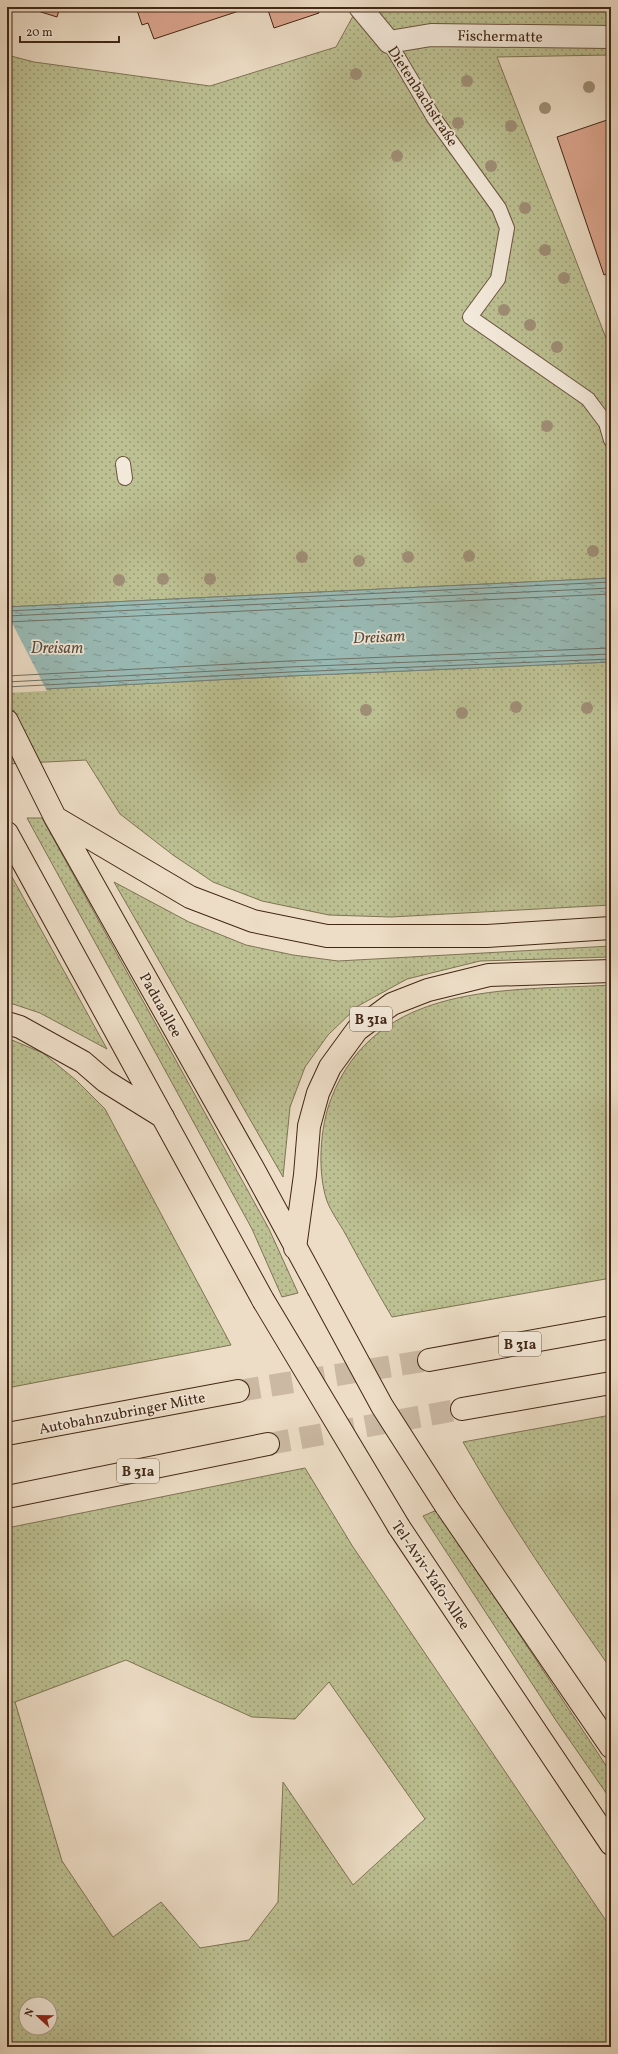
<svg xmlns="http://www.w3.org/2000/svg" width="618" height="2054" viewBox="0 0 618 2054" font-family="Vollkorn,serif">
  <defs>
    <pattern id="grass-dots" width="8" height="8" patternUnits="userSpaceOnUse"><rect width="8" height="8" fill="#bcc092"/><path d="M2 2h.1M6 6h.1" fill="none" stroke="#9a9c76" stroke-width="1.8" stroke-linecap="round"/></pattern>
    <pattern id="water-ripples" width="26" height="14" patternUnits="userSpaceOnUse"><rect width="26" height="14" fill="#99bbb6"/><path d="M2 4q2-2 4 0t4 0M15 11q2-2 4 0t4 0" fill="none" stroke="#7e9893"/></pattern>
  </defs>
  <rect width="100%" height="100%" fill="#edddc6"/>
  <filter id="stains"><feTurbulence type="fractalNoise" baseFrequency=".005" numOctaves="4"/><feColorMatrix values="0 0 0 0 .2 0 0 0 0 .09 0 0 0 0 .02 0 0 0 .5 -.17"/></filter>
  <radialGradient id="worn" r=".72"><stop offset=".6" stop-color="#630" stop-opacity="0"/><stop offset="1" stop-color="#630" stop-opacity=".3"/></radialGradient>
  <path fill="url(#grass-dots)" stroke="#7f7454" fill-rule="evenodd" d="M358,7H611V55L497,57L611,351V578L7,607V55L34,62L210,86L336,47Z
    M611,662V905L391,917L329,915L262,901L213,882L173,855L120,814L86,760L7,764V691L290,676Z
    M27,818H42L269,1229L298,1293L282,1297L252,1229Z
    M7,868L107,1049L40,1013L7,1002Z
    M114,882L189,922L246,945L293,955L338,961L611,946V957L480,961L407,979L358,1006L328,1035L305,1067L290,1107L283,1177Z
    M611,985V1278L392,1317C376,1290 361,1263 346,1235C340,1224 331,1212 327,1201C317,1172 320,1127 331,1099C376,981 507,991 611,985Z
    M7,1038L43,1053L77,1081L105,1109L231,1345L7,1388Z
    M611,1415V1669C559,1595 508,1521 463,1442Z
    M305,1468L353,1547L611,1928V2047H7V1528ZM126,1660L252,1717L295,1719L329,1682L425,1819L353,1885L283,1782L278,1902L249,1940L200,1948L161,1902L113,1937L62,1861L15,1702ZM26,2004H50V2028H26Z
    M437,1510L611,1773V1800L557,1722L423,1516Z"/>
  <path fill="url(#water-ripples)" stroke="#768076" d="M611,578V662L290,676L7,691V607Z"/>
  <path fill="#edddc6" d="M7,613L47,691L7,693Z"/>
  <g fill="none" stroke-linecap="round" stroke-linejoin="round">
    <path stroke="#6e7166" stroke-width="1" d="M7,611L611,582
      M7,616L611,588
      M7,622L611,594
      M7,676L289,661L611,648
      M7,682L290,667L611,654
      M7,687L290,672L611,659"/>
  </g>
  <path fill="#dba58e" stroke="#422715" d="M25,7H60L57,17Z
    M136,7H251L154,39L148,23L142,25Z
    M267,7H316L319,13L274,28Z
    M610,119L611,272L604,275L557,137Z"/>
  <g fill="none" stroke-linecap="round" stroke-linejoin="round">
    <path stroke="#cbb9a3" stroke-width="22" stroke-dasharray="22 11" stroke-linecap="butt" d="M238,1391L429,1360
      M268,1444L462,1409"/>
    <defs>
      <path id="service" d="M389,42L434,118L499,208L507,228L498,279L470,317L588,399L606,423L611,440
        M123,464L125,478"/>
      <path id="minor" d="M360,7L389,42L431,35L611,37"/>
      <path id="trunk" d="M7,721L55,817L254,1170L318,1288
        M56,818L190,897L253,921L327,936H487L611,928
        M7,833L263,1300
        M7,1023L20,1027L83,1062L105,1081L163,1117
        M295,1248L305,1175L309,1126L318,1093L330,1067L357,1030L392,1004L428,990L489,975L611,971
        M429,1360L611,1327
        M462,1409L611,1383
        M7,1434L238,1391
        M7,1497L268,1444
        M446,1506L611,1747
        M399,1527L611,1844"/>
    </defs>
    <use href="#service" stroke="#6d5441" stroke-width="16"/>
    <use href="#minor" stroke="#6d5441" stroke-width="24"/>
    <use href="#trunk" stroke="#422715" stroke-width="24"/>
    <use href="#service" stroke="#f3e9da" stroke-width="14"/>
    <use href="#minor" stroke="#f3e9da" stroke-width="22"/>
    <use href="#trunk" stroke="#edddc6" stroke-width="22"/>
    <defs>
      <path id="trunk-bridge" d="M318,1288L382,1406L446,1506
        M263,1300L399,1527"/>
    </defs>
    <use href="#trunk-bridge" stroke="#422715" stroke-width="24" stroke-linecap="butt"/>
    <use href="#trunk-bridge" stroke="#edddc6" stroke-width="22"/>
  </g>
  <g fill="#9f8e76">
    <circle cx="356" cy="74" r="6"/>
    <circle cx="467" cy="81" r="6"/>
    <circle cx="589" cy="87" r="6"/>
    <circle cx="545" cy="108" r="6"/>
    <circle cx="458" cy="123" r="6"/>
    <circle cx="511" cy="126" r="6"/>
    <circle cx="397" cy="156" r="6"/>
    <circle cx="491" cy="166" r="6"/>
    <circle cx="525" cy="208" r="6"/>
    <circle cx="545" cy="250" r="6"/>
    <circle cx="564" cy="278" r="6"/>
    <circle cx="504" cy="310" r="6"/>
    <circle cx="530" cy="325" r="6"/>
    <circle cx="557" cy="347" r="6"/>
    <circle cx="547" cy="426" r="6"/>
    <circle cx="593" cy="551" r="6"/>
    <circle cx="469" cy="556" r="6"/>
    <circle cx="302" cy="557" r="6"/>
    <circle cx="408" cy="557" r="6"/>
    <circle cx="359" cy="561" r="6"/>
    <circle cx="163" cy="579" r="6"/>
    <circle cx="210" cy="579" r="6"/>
    <circle cx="119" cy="580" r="6"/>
    <circle cx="516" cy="707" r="6"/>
    <circle cx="587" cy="708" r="6"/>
    <circle cx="366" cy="710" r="6"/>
    <circle cx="462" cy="713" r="6"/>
  </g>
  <g text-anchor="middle" stroke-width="3.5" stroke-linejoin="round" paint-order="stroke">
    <g fill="#f3e9da" stroke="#776150" stroke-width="1">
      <rect x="350" y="1007" width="42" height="24" rx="3"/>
      <rect x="499" y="1332" width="42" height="24" rx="3"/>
      <rect x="117" y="1459" width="42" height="24" rx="3"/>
    </g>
    <g font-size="14" font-weight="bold" fill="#422715">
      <text x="371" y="1024">B 31a</text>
      <text x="520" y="1349">B 31a</text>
      <text x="138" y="1476">B 31a</text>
    </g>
    <g font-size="15" fill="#422715" stroke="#f3e9da">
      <text transform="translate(500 36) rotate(1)" y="5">Fischermatte</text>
      <text transform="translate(423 96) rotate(57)" y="5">Dietenbachstraße</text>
      <text transform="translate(161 1005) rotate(61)" y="5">Paduaallee</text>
      <text transform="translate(122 1413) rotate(-11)" y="5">Autobahnzubringer Mitte</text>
      <text transform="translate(431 1575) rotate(56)" y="5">Tel-Aviv-Yafo-Allee</text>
    </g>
    <g font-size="16" font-style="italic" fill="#584c3d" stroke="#f3e9da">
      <text transform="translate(379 636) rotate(-3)" y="6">Dreisam</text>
      <text x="57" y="653">Dreisam</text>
    </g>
  </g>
  <rect width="618" height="2054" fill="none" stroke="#edddc6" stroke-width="24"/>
  <rect x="8" y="8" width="602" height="2038" fill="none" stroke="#422715" stroke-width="2"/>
  <rect x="12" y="12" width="594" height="2030" fill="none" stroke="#422715"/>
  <g transform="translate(38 2016) rotate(292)"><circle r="19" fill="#f3e9da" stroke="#ac9b8b"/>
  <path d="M0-3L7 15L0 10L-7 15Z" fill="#8f2418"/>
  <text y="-6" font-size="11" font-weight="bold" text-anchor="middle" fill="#422715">N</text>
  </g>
  <path d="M20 36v6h99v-6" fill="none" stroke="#422715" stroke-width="2"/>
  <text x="26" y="36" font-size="12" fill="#422715" stroke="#f3e9da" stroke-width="3" paint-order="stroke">20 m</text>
  <rect width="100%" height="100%" filter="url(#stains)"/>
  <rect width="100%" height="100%" fill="url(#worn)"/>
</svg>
